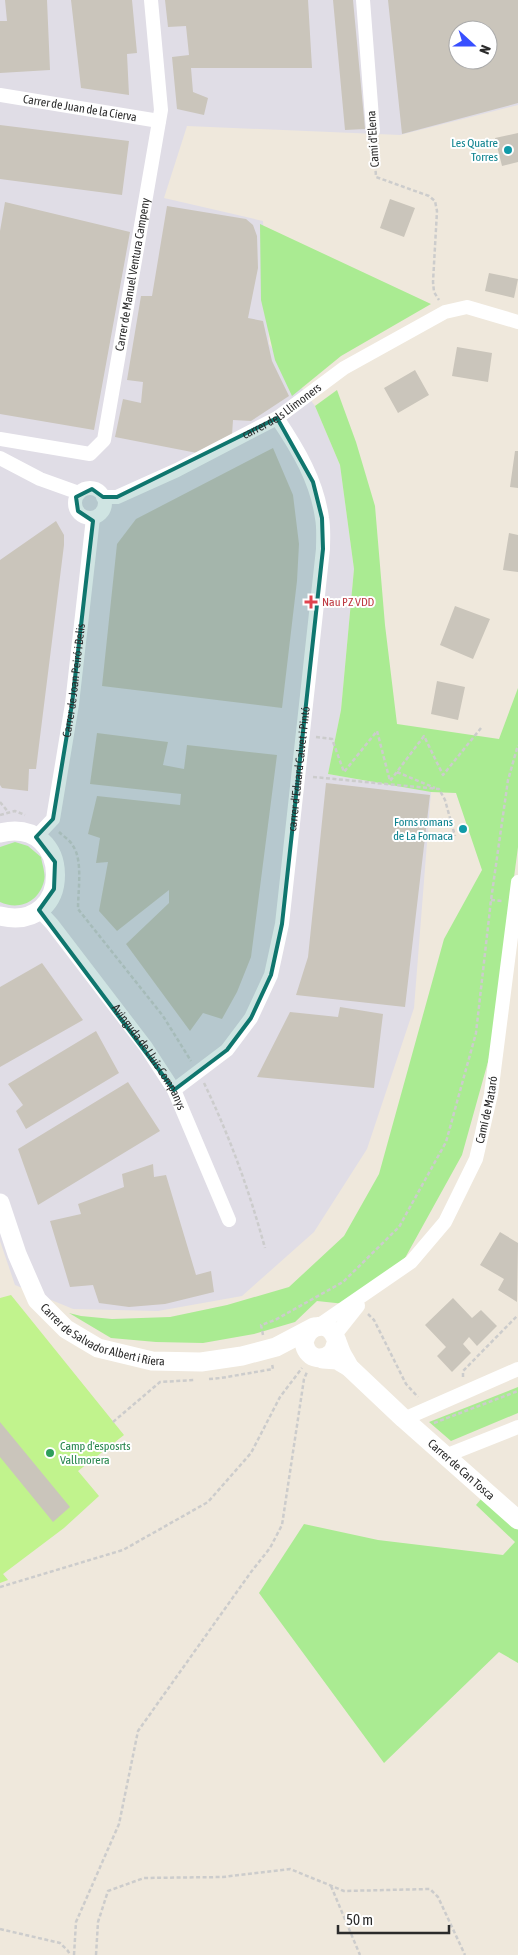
<svg xmlns="http://www.w3.org/2000/svg" width="518" height="1955" viewBox="0 0 518 1955" font-family="'Asap Condensed',sans-serif">
  <rect width="100%" height="100%" fill="#efe8dc"/>
  <path fill="#e0dde6" fill-rule="evenodd" d="M0,0H518V105L400,135L187,126L164,198L263,221L269,344L315,406L340,465L354,569L341,710L328,774L431,792L414,1008L367,1149L314,1232L242,1296L158,1311L73,1309L15,1285L0,1241ZM458,30H488V60H458Z"/>
  <path fill="#aaeb92" d="M260,224L431,304L341,356L292,396L275,360L261,300Z
    M337,390L356,442L375,506L385,625L397,724L499,739L518,688V847L491,1051L462,1155L405,1258L345,1304L317,1301L295,1322L254,1334L203,1343L156,1342L111,1338L69,1313L81,1316L112,1319L170,1317L227,1305L289,1287L344,1236L379,1174L444,939L482,870L456,793L431,792L328,774L341,710L354,569L340,465L315,406Z
    M15,842L28,846L41,857C42,864 46,874 44,881C39,902 19,911 0,902V847Z
    M518,1387V1413L451,1441L429,1422Z
    M481,1499L518,1528V1663L499,1652L384,1763L259,1593L304,1524L378,1540L503,1555L515,1542L476,1505Z"/>
  <path fill="#c1f38d" d="M11,1295L124,1435L78,1471L99,1496L64,1528L3,1574L8,1580L0,1583V1298Z"/>
  <path fill="#cac5bb" fill-rule="evenodd" d="M5,0H47L50,70L0,73V21H7Z
    M71,0H132L137,53L127,54L129,95L81,88Z
    M165,0H308L312,68H191L193,92L208,98L204,115L177,109L172,57L189,55L186,26L168,27Z
    M333,0H353L365,129L345,130Z
    M388,0H518V103L402,134ZM458,30H488V60H458Z
    M0,125L129,141L122,195L0,179Z
    M518,133V162L502,166L495,138Z
    M390,199L415,208L404,237L380,228Z
    M5,202L130,232L94,430L0,414V231Z
    M167,206L246,219L253,225L257,236L258,268L248,318L263,321L272,361L289,396L251,421L233,420L232,435L197,453L115,437L123,399L141,403L143,382L127,380L141,296H152Z
    M489,273L518,279L514,298L485,291Z
    M457,347L492,353L488,382L452,376Z
    M415,370L429,395L398,413L384,388Z
    M273,448L293,495L299,544L297,581L282,708L102,686L117,544L136,519Z
    M515,451H518V488L510,487Z
    M56,521L64,535V545L36,769H29L28,791L2,788L0,785V560Z
    M509,533L518,535V572L503,570Z
    M455,606L490,619L473,659L440,645Z
    M437,681L465,687L458,720L431,714Z
    M97,733L168,742L163,765L184,769L187,745L277,755L251,957L237,992L222,1019L203,1013L190,1031L126,944L169,903V890L117,931L99,911L108,862L96,863L100,838L88,834L97,796L180,805L181,794L90,784Z
    M326,783L430,795L405,1007L296,995L308,957Z
    M42,963L83,1020L0,1067V987Z
    M340,1007L383,1014L374,1088L257,1077L290,1012L338,1017Z
    M96,1031L119,1073L26,1129L16,1111L23,1105L8,1084Z
    M128,1082L160,1131L38,1205L18,1149Z
    M153,1164L154,1177L166,1175L196,1275L211,1271L214,1292L165,1304L129,1307L99,1303L93,1285L70,1287L50,1221L81,1214L78,1204L124,1187L122,1174Z
    M500,1232L518,1243L517,1302L498,1290L504,1279L480,1265Z
    M453,1298L472,1318L481,1310L497,1326L477,1346L469,1337L463,1344L471,1353L452,1372L437,1356L446,1347L425,1325Z
    M0,1422L70,1507L53,1522L0,1457Z"/>
  <g fill="none" stroke-linecap="round" stroke-linejoin="round">
    <path stroke="#ccc" stroke-width="2.5" stroke-dasharray="4 2.5" stroke-linecap="butt" d="M374,145L376,177L429,196L435,201L437,211L433,282L434,292L439,300
      M316,737L332,739L344,772L377,731L390,781L424,736L443,775L481,728
      M397,772L435,788
      M313,777L439,789L445,800L455,836
      M0,802L9,813
      M0,815L15,811L25,815
      M59,832C63,836 70,840 73,846C83,860 78,891 78,909L163,1016L191,1061
      M491,900L502,901
      M204,1083C230,1137 249,1190 265,1248
      M368,1314L374,1320L406,1384L418,1397
      M263,1335L261,1325L275,1320L343,1282L399,1227L446,1142L476,1033L491,900L508,780L518,745
      M463,1377V1371L518,1315
      M209,1379L221,1378L273,1369L272,1364
      M113,1422L160,1382L194,1380
      M434,1423L518,1391
      M0,1587L123,1550L208,1502L251,1453L280,1397L302,1368
      M331,1886L360,1955
      M0,1929L60,1943L68,1951L70,1955
      M74,1955L76,1922L119,1824L138,1731L251,1572L270,1548L282,1525L304,1379L307,1372
      M96,1955L98,1922L108,1891L144,1878L223,1877L290,1869L344,1891L430,1889L438,1897L465,1955"/>
    <g stroke="#fff" stroke-width="14">
      <path d="M363,0L373,131"/>
      <path id="s1" d="M0,95L159,121"/>
      <path id="s2" d="M0,439L90,454L104,440L161,110L151,0"/>
      <path d="M0,458L40,479L79,493"/>
      <circle cx="90" cy="503" r="15"/>
      <path id="s3" d="M103,497H117L177,470L277,418L344,368L445,312L467,307L518,322"/>
      <path id="s4" d="M36,837L53,819L72,704L93,518"/>
      <path id="s5" d="M39,910L52,924L146,1047L174,1090L229,1220"/>
      <path id="s6" d="M174,1090L227,1050L251,1018L271,975L282,924L323,549C323,539 324,528 322,518C317,481 298,449 277,418"/>
      <path id="s7" d="M318,1326L411,1262L445,1222L476,1159L491,1094L518,882"/>
      <path d="M335,1335L358,1306"/>
      <path d="M404,1419L518,1369"/>
      <path d="M445,1456L518,1427"/>
    </g>
    <g stroke="#fff" stroke-width="19">
      <path d="M0,833C73,815 75,934 0,916"/>
      <path id="s8" d="M0,1203L17,1254L37,1300L66,1329L98,1348L152,1361L201,1362L242,1356L276,1347L314,1327"/>
      <path d="M337,1341L333,1352C321,1363 306,1358 304,1342C306,1335 309,1329 316,1327C334,1322 336,1341 341,1352C343,1357 347,1362 349,1367"/>
      <path id="s9" d="M323,1359L337,1360L349,1367L404,1419L518,1520"/>
    </g>
  </g>
  <path fill="#0f766e" fill-opacity="0.2" stroke="#0f766e" stroke-width="4" stroke-linejoin="round" d="M277,418L313,482L322,518L323,549L282,924L271,975L251,1018L227,1050L174,1090L39,910L54,889L55,862L36,837L53,819L72,704L93,521L78,511L76,497L92,489L103,497H117Z"/>
  <g fill="#0f9aa8" stroke="#fff" stroke-width="2">
    <circle cx="508" cy="150" r="5"/>
    <circle cx="463" cy="829" r="5"/>
  </g>
  <path fill="#e0444e" stroke="#fff" stroke-width="2" d="M308.5 594.5h5v5h5v5h-5v5h-5v-5h-5v-5h5z"/>
  <circle fill="#2e9e5b" stroke="#fff" stroke-width="2" cx="50" cy="1453" r="5"/>
  <g text-anchor="middle" stroke-width="4" stroke-linejoin="round" paint-order="stroke">
    <g font-size="12" fill="#2b2b2b" stroke="#fff">
      <text dy="4" stroke="none"><textPath href="#s1" startOffset="81">Carrer de Juan de la Cierva</textPath></text>
      <text transform="translate(373 139) rotate(-94)" y="4">Camí d'Elena</text>
      <text dy="4" stroke="none"><textPath href="#s2" startOffset="279">Carrer de Manuel Ventura Campeny</textPath></text>
      <text dy="4" stroke="none"><textPath href="#s3" startOffset="200">carrer dels Llimoners</textPath></text>
      <text dy="4" stroke="none"><textPath href="#s4" startOffset="165">Carrer de Joan Peiró i Belis</textPath></text>
      <text dy="4" stroke="none"><textPath href="#s6" startOffset="362">carrer d'Eduard Calvet i Pintó</textPath></text>
      <text dy="4" stroke="none"><textPath href="#s5" startOffset="184">Avinguda de Lluís Companys</textPath></text>
      <text dy="4" stroke="none"><textPath href="#s7" startOffset="286">Camí de Mataró</textPath></text>
      <text dy="4" stroke="none"><textPath href="#s8" startOffset="181">Carrer de Salvador Albert i Riera</textPath></text>
      <text dy="4" stroke="none"><textPath href="#s9" startOffset="180">Carrer de Can Tosca</textPath></text>
    </g>
    <g font-size="12" fill="#0d838f" stroke="#fff" text-anchor="end">
      <text x="498" y="147">Les Quatre<tspan x="498" dy="14">Torres</tspan></text>
      <text x="453" y="826">Forns romans<tspan x="453" dy="14">de La Fornaca</tspan></text>
    </g>
    <g font-size="12" fill="#be3a42" stroke="#fff" text-anchor="start">
      <text x="322" y="606">Nau PZ VDD</text>
    </g>
    <g font-size="12" fill="#27864d" stroke="#fff" text-anchor="start">
      <text x="60" y="1450">Camp d'esposrts<tspan x="60" dy="14">Vallmorera</tspan></text>
    </g>
  </g>
  <g transform="translate(473 45) rotate(111)"><circle r="24" fill="#ffffff" stroke="#aaaaaa"/>
  <path d="M0-4L9 19L0 12L-9 19Z" fill="#384fff"/>
  <text y="-8" font-size="14" font-weight="bold" text-anchor="middle" fill="#2b2b2b">N</text>
  </g>
  <path d="M338 1925v8h111v-8" fill="none" stroke="#2b2b2b" stroke-width="2.5"/>
  <text x="346" y="1925" font-size="15" fill="#2b2b2b" stroke="#ffffff" stroke-width="4" paint-order="stroke">50 m</text>
</svg>
